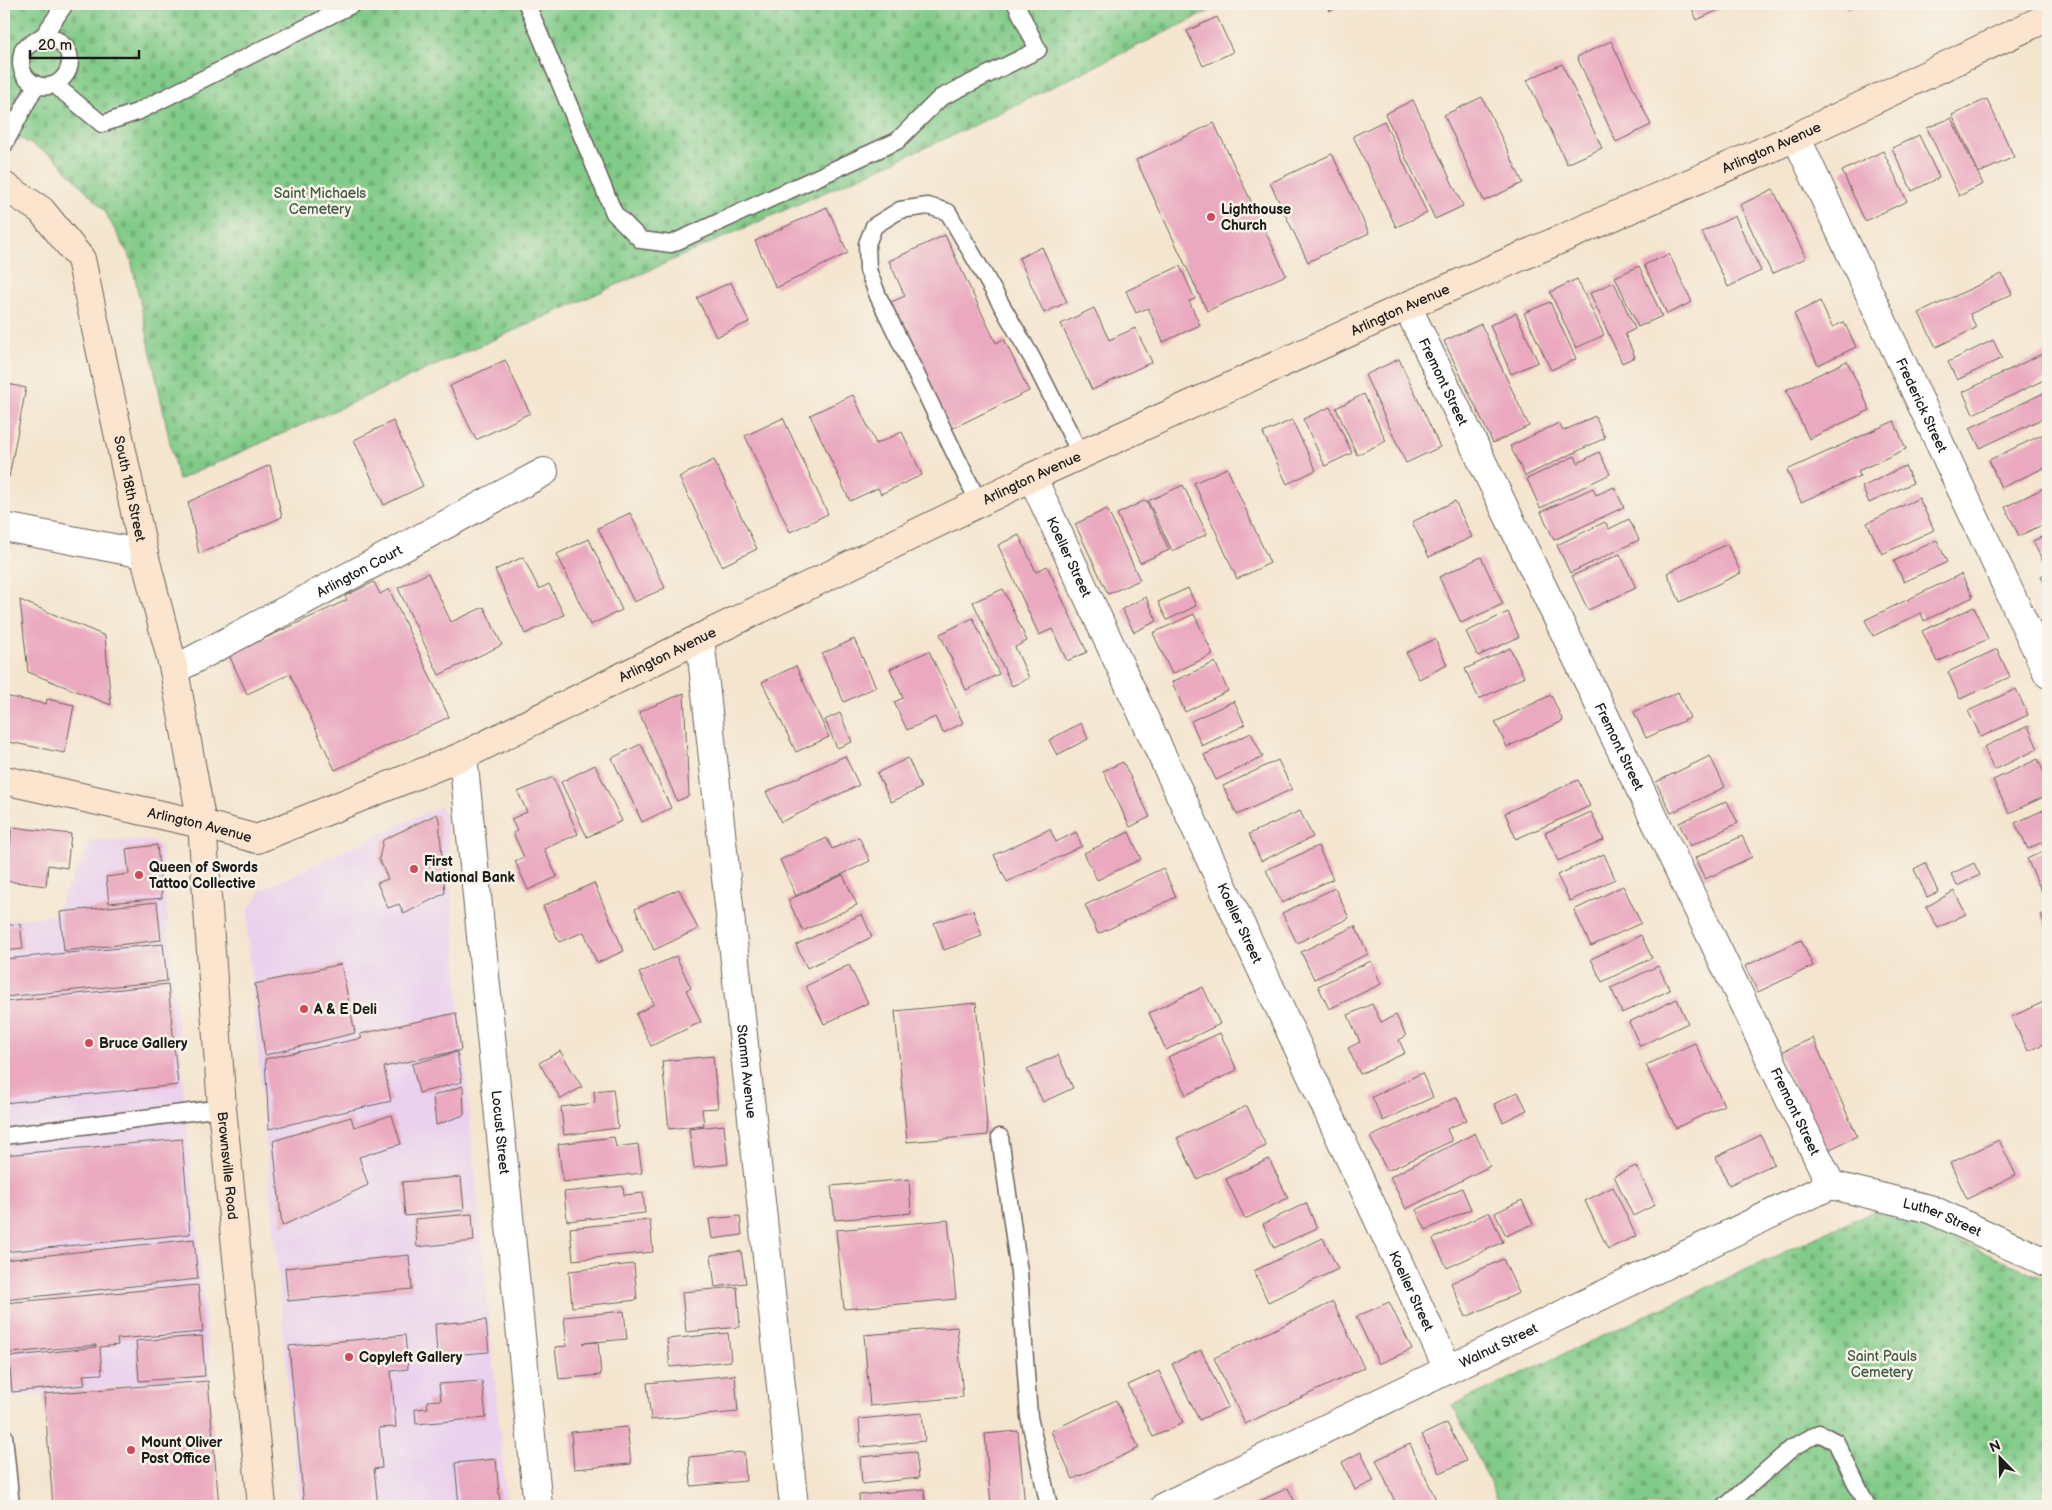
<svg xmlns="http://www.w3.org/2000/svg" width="2052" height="1510" viewBox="0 0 2052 1510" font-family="'Balsamiq Sans',sans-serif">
  <defs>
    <pattern id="cemetery-stones" width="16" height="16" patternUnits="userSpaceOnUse" patternTransform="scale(1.25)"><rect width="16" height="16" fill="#81cb88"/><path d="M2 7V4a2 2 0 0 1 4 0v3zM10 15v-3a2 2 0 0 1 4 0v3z" fill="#6fae75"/></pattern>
  </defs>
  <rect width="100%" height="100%" fill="#f7f3e8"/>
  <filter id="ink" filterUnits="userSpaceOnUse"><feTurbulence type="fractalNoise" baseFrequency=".02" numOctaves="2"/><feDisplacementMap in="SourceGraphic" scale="10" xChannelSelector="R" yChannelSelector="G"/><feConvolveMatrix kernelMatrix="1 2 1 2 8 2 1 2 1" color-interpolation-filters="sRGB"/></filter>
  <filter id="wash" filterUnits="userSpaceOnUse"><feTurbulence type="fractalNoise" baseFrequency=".0096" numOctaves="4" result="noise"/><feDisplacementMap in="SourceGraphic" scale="20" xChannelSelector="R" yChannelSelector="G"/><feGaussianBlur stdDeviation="1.12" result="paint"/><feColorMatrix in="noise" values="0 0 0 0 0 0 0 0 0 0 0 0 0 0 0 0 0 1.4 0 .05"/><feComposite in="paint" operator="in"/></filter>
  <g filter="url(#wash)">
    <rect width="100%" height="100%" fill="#f4e5cf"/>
    <path fill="#ead1ed" d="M440,806L446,817L460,1014L507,1506H299L247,931L248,910L262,890Z
      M91,840L153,841L161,847L211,1379L11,1397L5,1391L4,1372V921L54,915Z"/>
    <path fill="url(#cemetery-stones)" stroke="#4e7452" d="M4,4H1224L949,137L178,480L131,259L104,210L54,157L4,129Z
      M1873,1211L1948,1237L2048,1280V1506H1501L1453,1405Z"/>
    <g id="blocks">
      <path fill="#eaa9bf" d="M1327,4H1347L1330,11Z
        M1690,4H1731L1697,20Z
        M1844,4H1858L1847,9Z
        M1217,17L1233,52L1203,66L1187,31Z
        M1611,41L1651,125L1616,142L1577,57Z
        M1562,64L1602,148L1567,164L1527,80Z
        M1482,97L1523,183L1484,201L1444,115Z
        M1987,99L2014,157L1979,173L1952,115Z
        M1413,100L1463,206L1435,219L1385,114Z
        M1951,118L1983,184L1959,196L1927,128Z
        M1384,121L1427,213L1396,227L1353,136Z
        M1214,123L1286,275L1207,311L1136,160Z
        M1919,135L1939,178L1912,191L1892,148Z
        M1883,151L1907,201L1865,221L1842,171Z
        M1332,154L1369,233L1308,262L1270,183Z
        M1773,189L1806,258L1772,274L1740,205Z
        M827,207L848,253L776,288L755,241Z
        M1735,216L1761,271L1728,287L1702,232Z
        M945,235L996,343L1004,339L1029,391L951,429L891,302L905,296L889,261Z
        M1042,247L1067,302L1044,313L1019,258Z
        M1669,254L1692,302L1667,314L1644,265Z
        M1180,266L1195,299L1189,301L1200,325L1163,342L1148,308L1136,313L1126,291Z
        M1639,266L1662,316L1638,327L1615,277Z
        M2002,274L2012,294L1970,314L1976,328L1936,347L1919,313Z
        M1577,279L1604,335L1576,348L1550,292Z
        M731,282L749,322L716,337L697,298Z
        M1614,282L1635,329L1625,334L1635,357L1622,363L1590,293Z
        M4,286L7,307H4Z
        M1820,301L1832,327L1844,322L1856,347L1818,365L1794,314Z
        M1550,302L1576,359L1551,370L1524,313Z
        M1094,308L1109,340L1135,328L1152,362L1092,390L1061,324Z
        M1516,313L1538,362L1511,374L1490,325Z
        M1481,324L1529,426L1493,443L1444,341Z
        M1993,340L2002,358L1957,380L1948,362Z
        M2048,351V378L1973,414L1963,392Z
        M1399,359L1440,447L1406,463L1365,375Z
        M505,360L530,413L476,440L450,386Z
        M1847,361L1870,410L1809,439L1786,390Z
        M4,383L26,388L9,477L4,476Z
        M2048,391V416L1980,448L1970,428Z
        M1364,394L1386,441L1357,455L1336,408Z
        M853,395L876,444L902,432L922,475L881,494L878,488L850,501L810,415Z
        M1330,407L1352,453L1325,466L1303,419Z
        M1595,416L1605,438L1525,476L1510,446L1559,423L1563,431Z
        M783,418L828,514L790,532L745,436Z
        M1292,420L1316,470L1287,484L1263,433Z
        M393,421L423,486L384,505L354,440Z
        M1894,421L1906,449L1858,471L1860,476L1801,502L1787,470Z
        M2048,432V466L2001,488L1989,460Z
        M1599,452L1610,474L1540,508L1527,479L1575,456L1578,463Z
        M714,460L757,549L722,566L679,477Z
        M270,465L282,517L199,554L188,502Z
        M1905,466L1913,483L1869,503L1862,487Z
        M1227,468L1270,563L1237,579L1194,483Z
        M1183,485L1207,534L1172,551L1148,501Z
        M2048,486V522L2019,536L2005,507Z
        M1614,487L1624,507L1554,540L1541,512L1593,488L1596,495Z
        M1919,498L1934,530L1882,554L1867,523Z
        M1146,500L1169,550L1140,563L1117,514Z
        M1455,501L1472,537L1429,557L1412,522Z
        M1107,509L1140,580L1108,594L1075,524Z
        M630,513L665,588L634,602L598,528Z
        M1629,519L1639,540L1570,573L1557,545L1605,522L1609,529Z
        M2048,534V560L2043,562L2033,541Z
        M1019,535L1036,572L1047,566L1087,652L1067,661L1052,629L1039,635L998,545Z
        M589,539L622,610L590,625L557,554Z
        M1937,540L1947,562L1904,582L1894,561Z
        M1727,544L1741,573L1680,602L1667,573Z
        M1620,554L1636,588L1588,610L1572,576Z
        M523,557L539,589L549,584L564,615L525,634L495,570Z
        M1481,557L1503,604L1461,623L1439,577Z
        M2048,572V591L2041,576Z
        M428,573L451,622L484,607L502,645L439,675L398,588Z
        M1961,574L1973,597L1924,621L1921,613L1873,636L1865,620Z
        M374,582L380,594L389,589L449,717L335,770L290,674L247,694L229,655L347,600L345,596Z
        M1188,588L1196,606L1167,620L1158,602Z
        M1003,589L1027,641L1015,647L1029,678L1012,686L973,602Z
        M1146,597L1157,621L1134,632L1122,609Z
        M20,600L105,636L111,705L28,672Z
        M1974,607L1988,639L1937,662L1922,631Z
        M1508,612L1519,637L1478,656L1466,632Z
        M1194,614L1213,654L1172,674L1153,633Z
        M973,618L999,674L966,690L940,634Z
        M854,639L876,687L844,702L822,654Z
        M1435,639L1447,665L1419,679L1406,653Z
        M1510,648L1524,677L1479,699L1465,669Z
        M1997,649L2010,677L1960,699L1948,672Z
        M929,651L963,723L943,733L935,717L907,730L894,702L903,698L890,669Z
        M1215,662L1228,691L1185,712L1172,682Z
        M796,666L829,737L796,752L762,682Z
        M2016,689L2028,715L1981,737L1968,711Z
        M1678,692L1690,718L1646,738L1634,712Z
        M684,693L689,796L677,801L639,712Z
        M1551,695L1563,721L1507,747L1495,722Z
        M4,696L46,704L47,699L74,705L65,753L4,741Z
        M1234,701L1245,725L1202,746L1191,721Z
        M840,713L852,742L837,748L825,720Z
        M1081,723L1088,739L1057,755L1049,740Z
        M2028,726L2038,749L1994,770L1984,747Z
        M1251,733L1263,757L1216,780L1204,755Z
        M641,744L671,808L642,822L612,758Z
        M845,756L859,785L781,822L766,792Z
        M1710,756L1725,787L1671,813L1656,782Z
        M908,758L921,788L891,802L877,773Z
        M2038,759L2048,781V795L2009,813L1993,780Z
        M1278,760L1292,789L1237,815L1223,786Z
        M1123,762L1150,817L1130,827L1103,771Z
        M595,765L622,821L587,837L561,782Z
        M553,777L578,834L544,849L557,877L528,890L515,861L524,857L513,833L517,831L511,819L527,812L518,792Z
        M1578,780L1590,806L1516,839L1505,813Z
        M1727,801L1738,823L1690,846L1679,823Z
        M2048,808V839L2028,849L2015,823Z
        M1300,811L1313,837L1261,861L1249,834Z
        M1591,812L1604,840L1558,861L1545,833Z
        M437,814L439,820L445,893L404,914L399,904L388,908L377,883L388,879L379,859L383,840Z
        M4,816H6L5,829H4Z
        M12,827L71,834L67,868L48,865L46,886L7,881Z
        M1050,829L1056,842L1076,832L1082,846L1007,882L994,855Z
        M1129,832L1141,859L1097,880L1084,853Z
        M1742,836L1752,857L1705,879L1695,858Z
        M859,837L870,861L796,896L780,860L827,838L832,849Z
        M157,845L162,898L109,903L106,877L129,874L126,849Z
        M1318,846L1333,879L1282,903L1266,870Z
        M2048,849V905L2027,859Z
        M1604,854L1615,879L1570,901L1557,875Z
        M1925,863L1938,892L1927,897L1914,869Z
        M1974,863L1980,875L1957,886L1951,874Z
        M1163,868L1176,897L1098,934L1085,905Z
        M843,875L857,905L803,931L788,900Z
        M594,883L624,951L597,963L584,932L559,942L543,906Z
        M1623,886L1641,923L1591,946L1574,910Z
        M1335,888L1349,918L1297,943L1282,913Z
        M679,889L698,929L654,950L635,909Z
        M1954,891L1966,914L1938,928L1926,907Z
        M157,902L161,940L64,951L60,912Z
        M973,910L982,936L944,950L934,923Z
        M2048,911V931L2041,915Z
        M862,914L872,937L807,968L796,945Z
        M20,924L23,949L4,951V926Z
        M1355,926L1368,954L1314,979L1301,952Z
        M1641,935L1652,958L1602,982L1591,959Z
        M1801,940L1813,966L1758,992L1745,966Z
        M163,944L167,981L4,997V959Z
        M676,956L691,988L686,990L701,1022L651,1046L636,1014L654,1004L639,973Z
        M1371,961L1381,984L1329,1009L1318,986Z
        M341,964L355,1033L265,1055L255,984Z
        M849,965L868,1003L824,1024L806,986Z
        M1658,966L1670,990L1622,1013L1611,988Z
        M168,984L178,1085L4,1103V1002Z
        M1203,987L1220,1024L1166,1050L1149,1013Z
        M1677,999L1688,1023L1640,1046L1629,1022Z
        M2048,1000V1042L2028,1051L2011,1017Z
        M976,1003L988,1135L907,1142L895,1011Z
        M1372,1004L1381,1022L1396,1015L1406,1036L1399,1040L1405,1053L1360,1074L1348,1048L1360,1042L1348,1015Z
        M456,1013L461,1050L384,1067L391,1101L269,1129L265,1059L362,1038L360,1034Z
        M1220,1033L1237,1070L1186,1095L1168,1057Z
        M1813,1038L1857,1136L1824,1152L1779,1053Z
        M1695,1043L1724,1105L1676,1128L1646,1065Z
        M560,1051L582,1087L561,1099L539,1063Z
        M457,1052L462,1082L419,1093L412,1064Z
        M1058,1055L1073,1088L1043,1102L1027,1069Z
        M713,1056L718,1108L702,1109L704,1125L669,1129L662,1061Z
        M1422,1073L1433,1097L1383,1121L1372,1097Z
        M463,1086L464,1115L436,1125L433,1096Z
        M613,1089L618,1128L564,1135L561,1107L595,1103L594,1091Z
        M1518,1092L1527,1110L1503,1122L1494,1104Z
        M1457,1097L1467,1120L1447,1129L1452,1141L1387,1171L1370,1137Z
        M1247,1106L1266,1146L1197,1179L1177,1138Z
        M392,1115L401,1144L359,1157L368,1185L282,1226L273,1141L351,1117L354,1127Z
        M724,1125L728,1164L694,1168L689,1129Z
        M1475,1133L1490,1166L1406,1209L1390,1177Z
        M1761,1135L1774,1164L1729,1185L1716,1157Z
        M614,1137L616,1147L638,1144L642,1173L563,1182L558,1144Z
        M182,1139L190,1234L4,1252V1155Z
        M1999,1140L2016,1175L1967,1199L1950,1163Z
        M1269,1159L1288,1198L1245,1219L1226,1179Z
        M1636,1166L1655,1205L1633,1216L1614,1176Z
        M461,1177L464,1210L405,1216L402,1182Z
        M909,1179L911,1213L835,1220L831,1186Z
        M623,1186L624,1195L643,1193L645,1213L567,1221L564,1192Z
        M1613,1187L1636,1236L1608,1249L1585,1201Z
        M1462,1188L1471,1209L1426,1230L1416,1210Z
        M1522,1200L1533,1224L1506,1236L1495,1213Z
        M1306,1203L1317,1228L1274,1248L1263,1224Z
        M1489,1212L1503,1242L1447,1268L1433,1239Z
        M472,1214L474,1241L417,1247L415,1219Z
        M740,1216L742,1235L712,1239L709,1219Z
        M650,1220L653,1252L573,1260L570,1228Z
        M948,1220L956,1299L844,1309L836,1230Z
        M1323,1238L1338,1269L1268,1302L1254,1271Z
        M194,1239L198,1279L4,1300V1260Z
        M741,1251L746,1283L715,1287L711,1255Z
        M409,1255L412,1289L288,1301L285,1268Z
        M1503,1259L1519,1293L1466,1317L1451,1283Z
        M634,1264L637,1300L572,1307L569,1271Z
        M198,1285L203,1332L117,1339L118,1345L100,1347L102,1374L83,1375L85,1385L12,1392L9,1357L96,1347V1345L10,1353L5,1303Z
        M737,1287L740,1327L686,1332L682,1292Z
        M1333,1302L1364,1368L1245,1424L1214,1358Z
        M1389,1302L1412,1349L1379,1364L1356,1317Z
        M624,1311L627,1339L583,1343L598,1342L601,1375L559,1379L555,1347L567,1346L564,1317Z
        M486,1320L489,1352L437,1356L435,1324Z
        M957,1327L963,1397L870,1406L864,1335Z
        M728,1333L731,1361L670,1367L667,1339Z
        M405,1335L408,1369L391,1371L396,1427L379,1428L382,1468L374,1469L378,1506H304L289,1346Z
        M202,1336L205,1376L139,1381L136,1341Z
        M1201,1350L1228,1407L1199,1420L1172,1364Z
        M1159,1371L1183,1423L1153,1437L1128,1385Z
        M735,1375L738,1412L651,1420L647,1383Z
        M208,1381L219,1506H53L44,1394Z
        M482,1381L486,1418L416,1424L415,1409L428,1408L427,1401L441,1400L439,1384Z
        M1116,1400L1139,1448L1073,1479L1051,1431Z
        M922,1413L925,1441L861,1447L859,1419Z
        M1447,1423L1466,1461L1440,1473L1422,1435Z
        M627,1427L631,1464L574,1469L571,1432Z
        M1018,1431L1025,1506H991L985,1434Z
        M1410,1444L1439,1506H1397L1376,1460Z
        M744,1452L746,1481L691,1486L689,1457Z
        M916,1452L919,1478L862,1484L860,1457Z
        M1361,1452L1374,1481L1355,1490L1342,1462Z
        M496,1459L500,1505L459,1506L455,1463Z
        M1288,1488L1297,1506H1249Z
        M924,1489L926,1506H860L859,1495Z"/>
    </g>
  </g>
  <g filter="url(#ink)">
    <use href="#blocks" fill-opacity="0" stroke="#68625b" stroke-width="1"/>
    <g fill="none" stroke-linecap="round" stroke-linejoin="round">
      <defs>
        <path id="service" d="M527,4L614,213L641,240L671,244L897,141L940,98L1038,50L1016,4
          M44,35C50,37 57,39 61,43C85,63 56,100 30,81C19,72 20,61 23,49Z
          M44,35L65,4
          M55,85L102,124L137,112L353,4
          M4,145L36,85
          M979,503L878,296L868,270L867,244L874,226L900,210L928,206L948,212L1032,358L1081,455
          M4,1136L222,1108
          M1000,1137L1019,1272L1029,1417L1049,1506
          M4,1436L11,1506
          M1726,1506L1792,1448L1819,1433L1836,1442L1867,1506"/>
        <g id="minor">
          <path id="s1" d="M1796,137L2048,674"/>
          <path id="s2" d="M1407,306L1831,1185"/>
          <path id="s3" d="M1032,477L1448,1369"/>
          <path d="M4,527L144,554"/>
          <path id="s4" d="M700,638L794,1506"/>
          <path id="s5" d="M174,670L544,472"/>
          <path id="s6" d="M463,756L538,1506"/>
          <path id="s7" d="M1831,1185L1930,1209L2048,1263"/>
          <path id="s8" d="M1165,1506L1831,1185"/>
        </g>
        <g id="secondary">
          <path id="s9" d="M4,186L41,210L81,259L144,554L174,670L202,824L222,1108L262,1506"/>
          <path id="s10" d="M4,780L202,824L257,839L463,756L700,638L1032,477L1407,306L1796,137L2048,17"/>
        </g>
      </defs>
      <use href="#service" stroke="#68625b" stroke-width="19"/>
      <use href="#minor" stroke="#68625b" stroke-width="30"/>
      <use href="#secondary" stroke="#68625b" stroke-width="30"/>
      <use href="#service" stroke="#fff" stroke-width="16"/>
      <use href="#minor" stroke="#fff" stroke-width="28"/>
      <use href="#secondary" stroke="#fce5cf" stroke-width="28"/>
    </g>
  </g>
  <g fill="#d1495b" stroke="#f7f3e8" stroke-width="2">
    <circle cx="1211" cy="217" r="5"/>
    <circle cx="414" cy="869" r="5"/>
    <circle cx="139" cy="875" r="5"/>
    <circle cx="304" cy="1009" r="5"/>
    <circle cx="89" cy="1043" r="5"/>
    <circle cx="349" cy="1357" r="5"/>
    <circle cx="131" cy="1450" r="5"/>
  </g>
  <g text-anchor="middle" stroke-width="5" stroke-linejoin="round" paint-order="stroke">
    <g font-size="14" fill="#1c1c1c" stroke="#f7f3e8">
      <text dy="5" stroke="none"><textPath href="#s10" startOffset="1925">Arlington Avenue</textPath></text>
      <text dy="5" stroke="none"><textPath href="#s10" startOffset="1520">Arlington Avenue</textPath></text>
      <text dy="5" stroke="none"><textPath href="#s2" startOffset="84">Fremont Street</textPath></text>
      <text dy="5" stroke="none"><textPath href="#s1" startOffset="296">Frederick Street</textPath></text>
      <text dy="5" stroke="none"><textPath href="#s10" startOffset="1115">Arlington Avenue</textPath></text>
      <text dy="5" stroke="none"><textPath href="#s9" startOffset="342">South 18th Street</textPath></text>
      <text dy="5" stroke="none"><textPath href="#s3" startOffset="88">Koeller Street</textPath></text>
      <text dy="5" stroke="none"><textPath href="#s5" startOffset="210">Arlington Court</textPath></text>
      <text dy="5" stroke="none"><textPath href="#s10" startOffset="710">Arlington Avenue</textPath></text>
      <text dy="5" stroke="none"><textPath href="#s2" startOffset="489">Fremont Street</textPath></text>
      <text dy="5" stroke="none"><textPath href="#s10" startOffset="201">Arlington Avenue</textPath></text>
      <text dy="5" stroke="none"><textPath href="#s3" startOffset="492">Koeller Street</textPath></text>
      <text dy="5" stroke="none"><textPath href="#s4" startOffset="436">Stamm Avenue</textPath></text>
      <text dy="5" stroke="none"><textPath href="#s2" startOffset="894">Fremont Street</textPath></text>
      <text dy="5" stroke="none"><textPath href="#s6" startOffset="378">Locust Street</textPath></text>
      <text dy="5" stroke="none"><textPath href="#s9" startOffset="1028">Brownsville Road</textPath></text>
      <text dy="5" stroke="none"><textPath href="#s7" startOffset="116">Luther Street</textPath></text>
      <text dy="5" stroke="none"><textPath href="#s3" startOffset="898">Koeller Street</textPath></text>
      <text dy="5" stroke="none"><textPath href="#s8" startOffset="370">Walnut Street</textPath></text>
    </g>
    <g font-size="14" fill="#3f5942" stroke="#f7f3e8">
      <text x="320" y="198">Saint Michaels<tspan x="320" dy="16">Cemetery</tspan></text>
      <text x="1882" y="1361">Saint Pauls<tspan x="1882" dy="16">Cemetery</tspan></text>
    </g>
    <g font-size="14" font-weight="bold" fill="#1c1c1c" stroke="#f7f3e8" text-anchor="start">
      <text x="1221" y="214">Lighthouse<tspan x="1221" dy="16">Church</tspan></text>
      <text x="424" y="866">First<tspan x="424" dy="16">National Bank</tspan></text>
      <text x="149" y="872">Queen of Swords<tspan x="149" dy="16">Tattoo Collective</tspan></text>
      <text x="314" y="1014">A &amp; E Deli</text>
      <text x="99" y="1048">Bruce Gallery</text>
      <text x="359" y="1362">Copyleft Gallery</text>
      <text x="141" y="1447">Mount Oliver<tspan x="141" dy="16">Post Office</tspan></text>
    </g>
  </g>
  <rect width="2052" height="1510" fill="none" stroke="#f7f3e8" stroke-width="20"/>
  <g transform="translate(2000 1458) rotate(337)" stroke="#f7f3e8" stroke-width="4" paint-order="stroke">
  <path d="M0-4L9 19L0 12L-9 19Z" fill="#1c1c1c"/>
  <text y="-8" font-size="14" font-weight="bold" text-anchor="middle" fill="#1c1c1c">N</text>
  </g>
  <path d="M30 50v8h109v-8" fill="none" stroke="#1c1c1c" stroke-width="2.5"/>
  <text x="38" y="50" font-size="15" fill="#1c1c1c" stroke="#f7f3e8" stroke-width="4" paint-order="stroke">20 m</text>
</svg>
